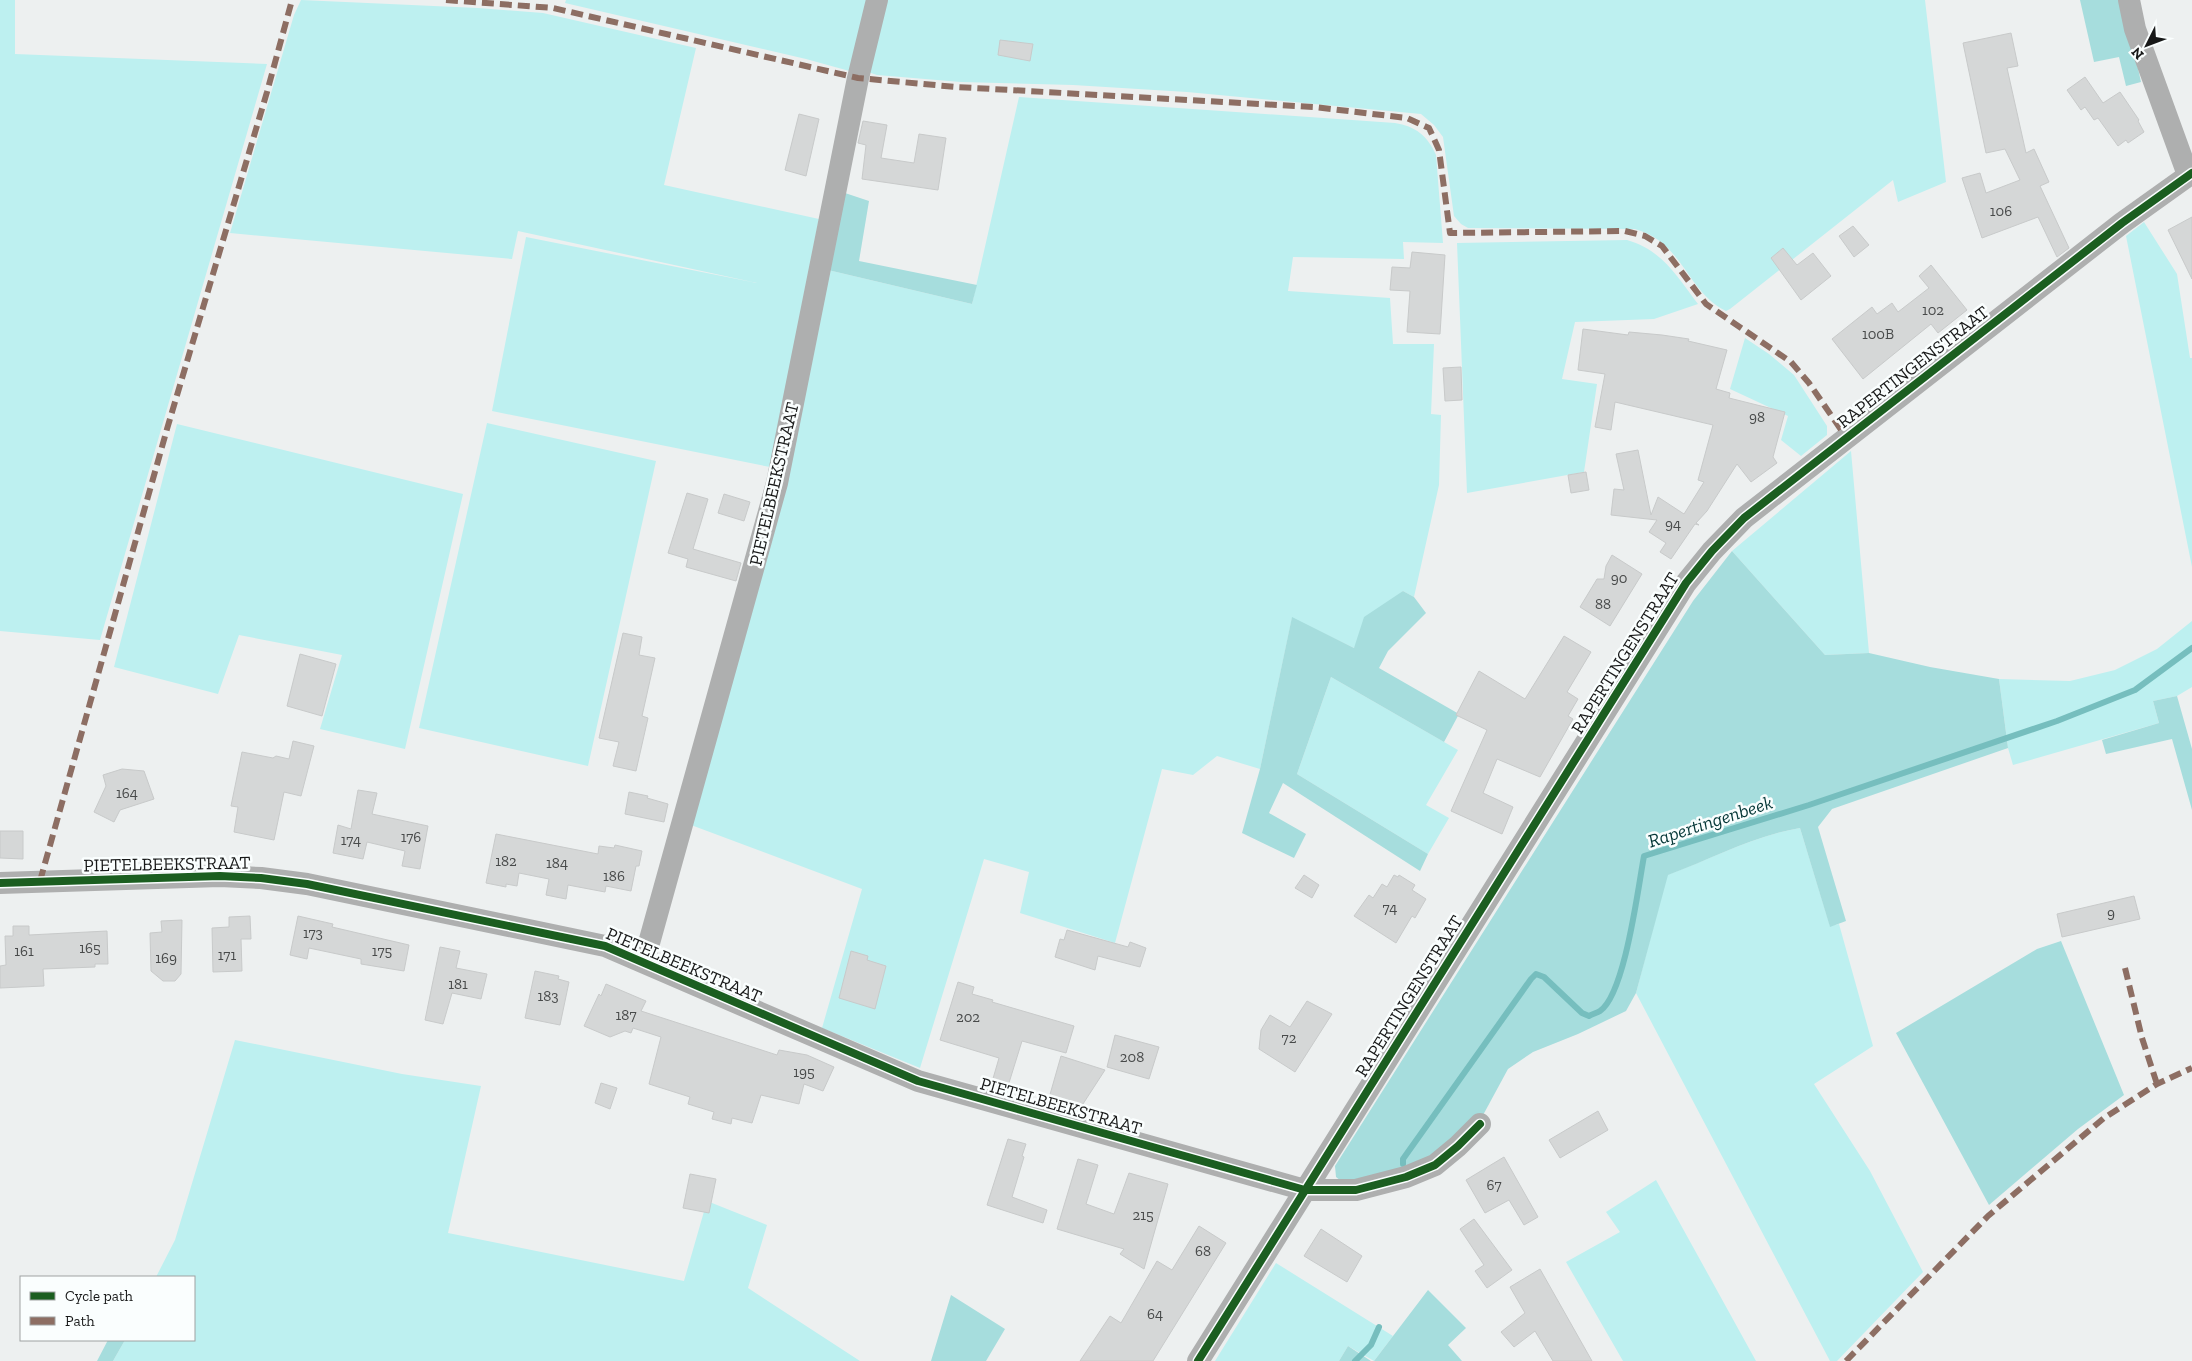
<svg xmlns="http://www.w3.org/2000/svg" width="2192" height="1361" viewBox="0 0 2192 1361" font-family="'Zilla Slab',serif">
  <rect width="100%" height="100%" fill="#edf0f0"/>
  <path fill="#bdf0f0" d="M0,0H15V54L267,64L100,640L0,631Z
    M301,0L478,8L543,13L696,48L664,185L819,219L770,467L492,411L526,237L757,283L518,231L512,259L230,233L294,15Z
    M566,0H871L853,72L806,59L565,3Z
    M883,0H1925L1946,182L1898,202L1893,180L1730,309L1726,311C1686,291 1684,243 1635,229L1468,228L1461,224L1454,216L1443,137L1434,125L1421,114L1187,92L1073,85L961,82L877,75L868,72Z
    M1019,97L1395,123C1415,126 1428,136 1436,155L1443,243L1403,242L1404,259L1293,257L1288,291L1390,298L1393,344H1434L1431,414L1441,415L1439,485L1414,597L1403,591L1354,648L1292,618L1260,769L1217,756L1193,775L1162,769L1115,943L1020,913L1029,872L984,859L920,1068L822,1028L862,889L691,825L828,270L972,304Z
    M2144,222L2177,274L2190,358H2192V567L2126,236Z
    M1627,240C1662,250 1677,276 1698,304L1654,319L1575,322L1562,379L1597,384L1584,472L1467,493L1457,243Z
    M1745,338L1769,354L1794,375L1827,426V435L1801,456L1781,440L1788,416L1730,389Z
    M487,423L656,461L588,766L419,728Z
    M177,424L463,494L405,749L320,729L342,655L239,635L218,694L114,667Z
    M1851,451L1869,653L1825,655L1732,551Z
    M2192,621V687L2177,696L2153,701L2159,723L2013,765L2008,748L1999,679L2070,681L2115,670L2157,649Z
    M1331,677L1458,750L1426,805L1449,818L1428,854L1297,774Z
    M1800,828L1830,926L1839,924L1873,1046L1814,1084L1870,1171L1923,1272L1837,1361H1830L1636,993L1667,875C1712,859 1753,836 1800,828Z
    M235,1040L402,1074L481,1086L448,1233L684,1281L707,1201L767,1225L748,1288L860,1361H113L125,1340H194V1277H156L175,1240Z
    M1656,1180L1756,1361H1623L1566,1262L1620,1232L1606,1212Z
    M1276,1263L1393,1336L1374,1361L1348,1346L1339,1361H1215Z"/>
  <path fill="#a6dddd" d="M2080,0H2123L2141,82L2126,86L2119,57L2094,62Z
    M842,192L869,201L859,261L977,285L972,304L828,270Z
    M1732,551L1825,655L1869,653L1930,667L1999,679L2008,748L1832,809L1818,827L1846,921L1830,927L1800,828C1753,836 1712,859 1668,875L1636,993L1626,1011L1578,1034L1533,1052L1508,1069L1482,1117L1432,1164L1394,1177L1341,1181L1336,1177L1335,1166L1693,601Z
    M1403,591L1414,597L1426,613L1388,651L1379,668L1459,714L1444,742L1331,677L1297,774L1428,854L1420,871L1283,783L1269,813L1306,834L1294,858L1242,833L1260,769L1292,617L1354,648L1364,617Z
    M2177,696L2192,749V810L2172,739L2106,754L2102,740L2159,723L2153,701Z
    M2061,941L2124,1095L2078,1129L1989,1205L1896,1033L2037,949Z
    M1428,1290L1466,1328L1448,1345L1462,1361H1374Z
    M951,1295L1005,1329L986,1361H931Z
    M108,1340H125L113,1361H97Z
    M1348,1346L1371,1361H1339Z"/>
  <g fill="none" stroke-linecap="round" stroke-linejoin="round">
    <path stroke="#76bebe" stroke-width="6" d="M1403,1164V1159L1531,979L1536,974L1544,977L1582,1013L1589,1016C1592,1014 1597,1013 1600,1011C1625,994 1638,888 1644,856L1809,805L2057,721L2135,690L2192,648
      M1355,1361L1371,1345L1379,1327"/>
  </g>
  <path fill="#d5d7d7" stroke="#c8caca" d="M2011,33L2018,66L2007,68L2026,153L2034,149L2049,182L2040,186L2069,248L2057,257L2038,217L1982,238L1962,178L1980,173L1986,193L2020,180L2005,149L1986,153L1963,43Z
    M1000,40L1033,44L1030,61L998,55Z
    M2085,77L2103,103L2120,92L2139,120L2138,121L2144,132L2128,143L2126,140L2118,146L2098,118L2094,120L2085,107L2081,110L2067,90Z
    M799,114L819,119L806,176L785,170Z
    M863,121L887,125L881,158L914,163L919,134L946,138L938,190L862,179L866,145L858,143Z
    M2192,217V279L2168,230Z
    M1853,226L1869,245L1854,257L1839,236Z
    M1783,248L1797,265L1813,253L1831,276L1801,300L1771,258Z
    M1412,252L1445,255L1440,334L1407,332L1410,291L1390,290L1392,267L1410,268Z
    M1931,265L1967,310L1938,333L1931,324L1863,379L1832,339L1872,307L1877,314L1892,303L1898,312L1929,288L1919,276Z
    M1583,329L1628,335L1629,332L1662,335L1689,339L1688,341L1727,350L1716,389L1730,393L1729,398L1785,412L1773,457L1777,463L1751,482L1737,464L1707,511L1696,523L1699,525L1695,524L1671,559L1660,552L1666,543L1649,532L1657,520L1611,515L1614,489L1624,490L1616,454L1638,450L1651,515L1658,497L1684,514L1704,482L1698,480L1713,425L1615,402L1611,430L1595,427L1605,374L1578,370Z
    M1461,367L1462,400L1445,401L1443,368Z
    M1586,472L1589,490L1571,493L1568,475Z
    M687,493L708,499L693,549L741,563L736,581L686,567L688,559L668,553Z
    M724,494L750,502L744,521L718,513Z
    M1612,555L1642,574L1610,626L1580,607L1597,579H1604L1606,566Z
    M623,633L642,637L639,655L655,658L642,716L648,718L636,771L613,766L619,742L599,738Z
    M1564,636L1591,652L1567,692L1578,699L1568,716L1573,719L1540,777L1497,759L1483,793L1513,807L1502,834L1451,811L1487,730L1456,715L1479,671L1525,699Z
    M300,654L336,664L322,716L287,706Z
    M293,741L314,746L301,796L284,792L274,840L234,832L238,807L231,806L242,752L273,758L276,756L289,759Z
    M122,769L144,771L154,799L120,810L114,822L94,812L106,786L103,775Z
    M358,790L377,793L372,814L428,826L420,869L402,866L405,851L367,842L363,859L333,853L338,825L351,829Z
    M629,792L648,796L647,798L668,804L664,822L625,814Z
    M0,831H23V859L0,858Z
    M496,834L598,854L599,846L614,848L615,845L642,851L639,866H636L631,891L606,886L605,892L568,885L566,899L546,895L549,879L519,873L517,886L506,884V887L486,883Z
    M1304,875L1319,885L1312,898L1295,888Z
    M1394,875L1398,877L1399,875L1415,885L1412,890L1426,899L1415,918L1412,916L1396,943L1354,916L1369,895L1373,898L1382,884L1387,887Z
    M2134,896L2140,919L2062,937L2057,914Z
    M250,916L251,939H241L242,971L213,972L212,928L229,927V917Z
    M298,916L333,924L332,927L409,945L404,971L361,964V959L309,948L307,959L290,955Z
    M182,920L181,974L175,981H163L151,971L150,933L162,932L161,921Z
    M13,926H29V935L107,931L108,964H95V967L43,969L44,986L0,988V966L6,965L5,936H13Z
    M1067,930L1128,947L1130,942L1146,948L1140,967L1098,956L1095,970L1055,957L1060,939L1064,940Z
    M440,947L460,951L456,968L487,974L481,999L452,993L443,1024L425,1020Z
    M851,951L868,956L867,960L886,966L875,1009L839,998Z
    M535,971L559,976L558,979L569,982L560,1025L525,1018Z
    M958,982L974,987L972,994L993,1000L992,1002L1074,1026L1066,1053L1022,1041L1008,1086L992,1082L999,1058L940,1040Z
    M606,984L646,1001L641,1011L777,1055L779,1050L807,1055L834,1067L823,1091L804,1084L799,1104L761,1095L752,1123L732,1118L731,1124L712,1119L714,1112L688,1104L690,1097L649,1084L661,1037L633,1028L631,1033L625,1031L610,1037L584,1026L599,994L601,996Z
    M1307,1001L1332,1014L1295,1072L1259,1049L1261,1030L1270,1015L1290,1027Z
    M1115,1035L1159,1047L1149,1079L1107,1067Z
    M1061,1056L1105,1070L1081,1107L1049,1098Z
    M601,1083L617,1088L610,1109L595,1103Z
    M1598,1111L1608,1130L1560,1158L1549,1140Z
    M1008,1139L1026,1144L1022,1156L1024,1157L1012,1197L1047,1210L1043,1223L987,1205Z
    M1504,1157L1538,1217L1524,1225L1509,1200L1485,1213L1466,1180Z
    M1078,1159L1098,1165L1086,1204L1114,1214L1129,1173L1168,1184L1144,1269L1120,1254L1124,1249L1057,1229Z
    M690,1174L716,1179L709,1213L683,1208Z
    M1474,1219L1512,1270L1487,1288L1475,1271L1484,1265L1460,1229Z
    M1199,1226L1226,1243L1153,1361H1080L1110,1316L1121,1323L1157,1261L1172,1270Z
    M1321,1229L1362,1256L1347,1282L1304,1256Z
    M1540,1269L1592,1361H1553L1535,1331L1514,1347L1501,1332L1525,1313L1510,1287Z"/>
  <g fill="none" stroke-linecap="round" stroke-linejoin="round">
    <path stroke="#aeafaf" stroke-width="22" d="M2129,0L2135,29L2188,175
      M0,883L220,876L261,878L307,884L605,946L918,1081L1305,1190H1356L1406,1177L1435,1165L1458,1146L1480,1124
      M644,961L777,483L858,78L877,0
      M1198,1361L1686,583L1712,551L1744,518L2122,223L2192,173"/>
    <path stroke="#8d6e63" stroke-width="6" stroke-dasharray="12 6" stroke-linecap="butt" d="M446,0L553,8L858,78L956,87L1314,107L1407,118L1429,128L1439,150L1450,233L1625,231L1645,236L1662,246L1706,304L1791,362L1809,383L1846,437
      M40,881L167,429L267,92L292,0
      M2125,968L2142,1038L2157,1084
      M1846,1361L1988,1216L2104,1118L2157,1084L2192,1068"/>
    <defs>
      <path id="cycleway" d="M0,883L220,876L261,878L307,884L605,946L918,1081L1305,1190H1356L1406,1177L1435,1165L1458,1146L1480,1124
        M1198,1361L1686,583L1712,551L1744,518L2122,223L2192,173"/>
    </defs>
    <use href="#cycleway" stroke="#fafefe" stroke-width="11"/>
    <use href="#cycleway" stroke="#1b5e20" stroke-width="8"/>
  </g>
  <g text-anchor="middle" stroke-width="5" stroke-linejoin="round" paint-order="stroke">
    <g font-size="15" fill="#484a4a">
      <text x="2001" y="216">106</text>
      <text x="1933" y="315">102</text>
      <text x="1878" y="339">100B</text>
      <text x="1757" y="422">98</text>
      <text x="1673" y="529">94</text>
      <text x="1619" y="583">90</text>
      <text x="1603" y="609">88</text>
      <text x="127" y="798">164</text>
      <text x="411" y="842">176</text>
      <text x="351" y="845">174</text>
      <text x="506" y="866">182</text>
      <text x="557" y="868">184</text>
      <text x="614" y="881">186</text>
      <text x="1390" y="913">74</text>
      <text x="2111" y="918">9</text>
      <text x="313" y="938">173</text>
      <text x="90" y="953">165</text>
      <text x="24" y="956">161</text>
      <text x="382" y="956">175</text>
      <text x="227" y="960">171</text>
      <text x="166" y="963">169</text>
      <text x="458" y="989">181</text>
      <text x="548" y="1001">183</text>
      <text x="626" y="1020">187</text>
      <text x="968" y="1022">202</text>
      <text x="1289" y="1043">72</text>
      <text x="1132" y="1062">208</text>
      <text x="804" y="1077">195</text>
      <text x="1494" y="1190">67</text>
      <text x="1143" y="1220">215</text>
      <text x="1203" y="1256">68</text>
      <text x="1155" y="1319">64</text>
    </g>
    <g font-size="18" fill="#171818" stroke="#fafefe">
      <text transform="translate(1913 367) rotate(-38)" y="6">RAPERTINGENSTRAAT</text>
      <text transform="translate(774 484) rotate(-77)" y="6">PIETELBEEKSTRAAT</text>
      <text transform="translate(1625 653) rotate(-58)" y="6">RAPERTINGENSTRAAT</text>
      <text transform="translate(167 864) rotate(-1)" y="6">PIETELBEEKSTRAAT</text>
      <text transform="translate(684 965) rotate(23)" y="6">PIETELBEEKSTRAAT</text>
      <text transform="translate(1409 996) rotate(-58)" y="6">RAPERTINGENSTRAAT</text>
      <text transform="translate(1061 1106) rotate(16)" y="6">PIETELBEEKSTRAAT</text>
    </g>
    <g font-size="19" font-style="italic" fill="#053737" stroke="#fafefe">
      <text transform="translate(1710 821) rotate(-18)" y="7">Rapertingenbeek</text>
    </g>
  </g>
  <rect x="20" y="1276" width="175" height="65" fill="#fafefe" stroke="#9fa2a2"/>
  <rect x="30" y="1292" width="25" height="8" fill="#1b5e20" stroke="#9fa2a2"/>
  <text x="65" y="1301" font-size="15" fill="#171818">Cycle path</text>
  <rect x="30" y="1317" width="25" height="8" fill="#8d6e63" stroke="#9fa2a2"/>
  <text x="65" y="1326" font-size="15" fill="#171818">Path</text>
  <g transform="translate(2147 45) rotate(228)" stroke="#fafefe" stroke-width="4" paint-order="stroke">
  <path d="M0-4L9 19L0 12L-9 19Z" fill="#171818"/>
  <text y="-8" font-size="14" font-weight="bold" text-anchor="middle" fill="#171818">N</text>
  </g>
</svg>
